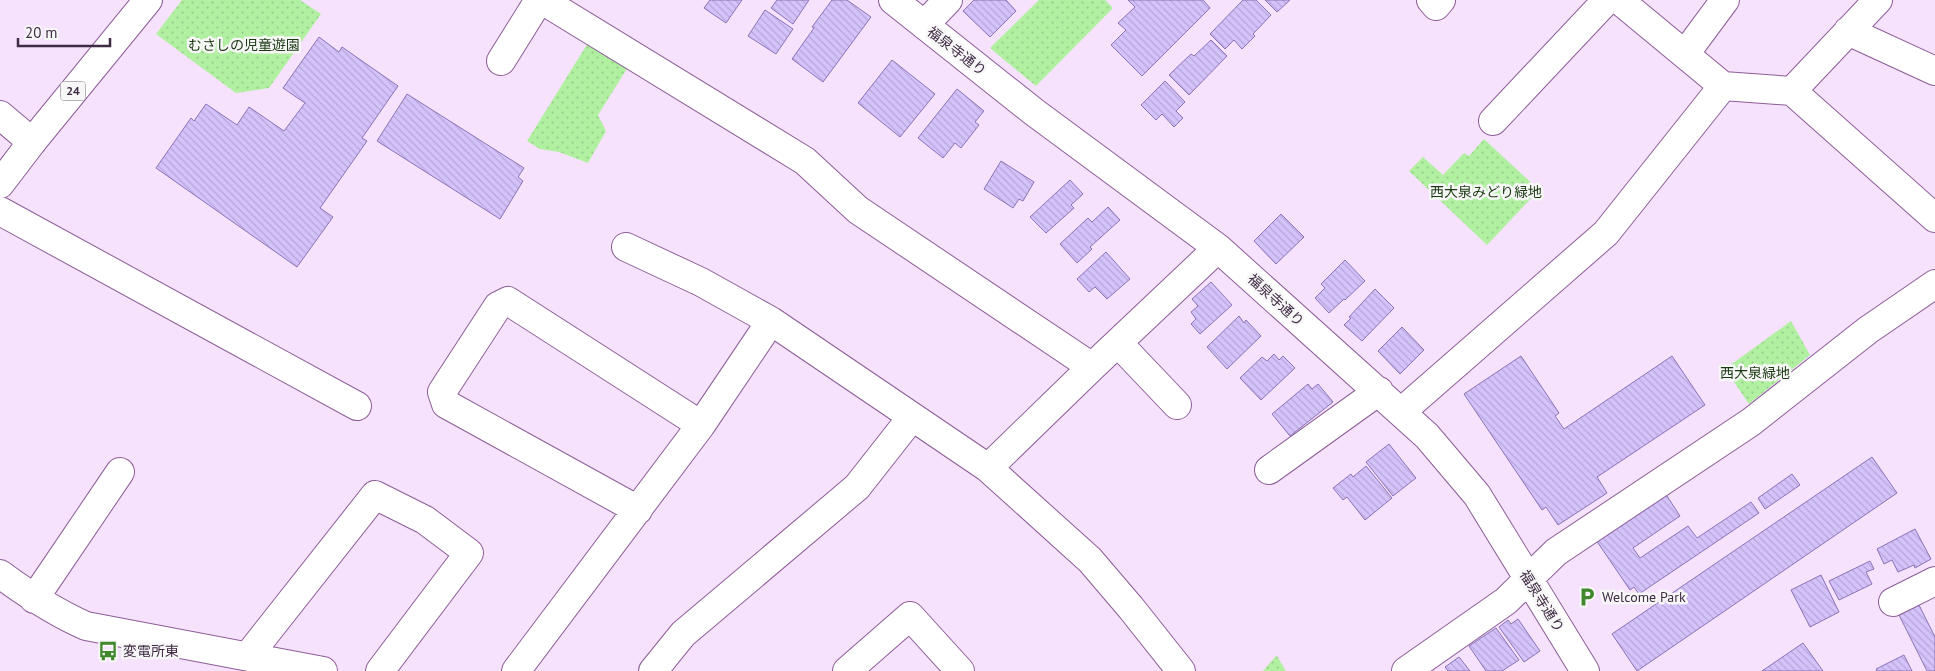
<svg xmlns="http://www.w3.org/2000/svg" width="1935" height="671" viewBox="0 0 1935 671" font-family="'PT Sans','Noto Sans JP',sans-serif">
  <defs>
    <pattern id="park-dots" width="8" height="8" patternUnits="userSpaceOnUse" patternTransform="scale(1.25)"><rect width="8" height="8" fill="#b0f0a0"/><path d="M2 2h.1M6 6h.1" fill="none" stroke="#98ce8b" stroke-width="1.8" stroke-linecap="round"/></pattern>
    <pattern id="building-back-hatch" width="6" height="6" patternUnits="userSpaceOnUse" patternTransform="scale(1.25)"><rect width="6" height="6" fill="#d4c2fb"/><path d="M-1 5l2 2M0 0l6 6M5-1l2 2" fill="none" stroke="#b7a7d8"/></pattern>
  </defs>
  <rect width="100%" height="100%" fill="#f6e2fc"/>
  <path fill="url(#park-dots)" d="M182,0H300L321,14L269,88L236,93L156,34Z
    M1039,0H1105L1113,8L1036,86L990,48Z
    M588,43L628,67L598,115L606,131L588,163L559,152L540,149L527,141Z
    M1484,139L1539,190L1487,245L1409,171L1423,157L1443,175L1464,153L1469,156Z
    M1791,321L1810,355L1749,404L1725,369Z
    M1277,656L1286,671H1263L1276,656Z"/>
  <path fill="url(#building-back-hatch)" stroke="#8a73b6" d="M710,0H742L726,23L704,8Z
    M777,0H809L793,24L771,8Z
    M832,0H847L871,17L823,82L792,59L814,28L812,27Z
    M974,0H1006L1016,11L990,37L963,11Z
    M1128,0H1203L1210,8L1142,76L1111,45L1126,30L1118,23L1135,7Z
    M1243,0H1256L1271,15L1253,34L1255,36L1242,49L1234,40L1225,49L1210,34Z
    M1265,0H1290L1277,12Z
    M765,10L793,29L776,54L748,36Z
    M319,37L339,52L342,47L398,86L362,138L367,141L320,208L333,217L297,267L156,168L191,118L194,121L206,104L237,125L249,107L284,131L305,103L283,88Z
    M1211,40L1227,56L1189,95L1169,75L1191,54L1194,56Z
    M892,60L935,94L900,137L858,103Z
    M1165,81L1185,102L1176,111L1183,118L1174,127L1162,114L1156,120L1141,105Z
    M957,89L984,111L975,122L979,125L961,148L955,143L943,158L918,138Z
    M407,94L524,168L518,177L523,181L500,219L377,141Z
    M1001,161L1034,182L1023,201L1019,199L1013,208L984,189Z
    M1070,180L1083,194L1071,205L1074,208L1046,233L1030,217Z
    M1108,207L1120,220L1090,247L1092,249L1077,263L1060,244L1088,218L1092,222Z
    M1281,214L1304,237L1276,264L1254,241Z
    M1106,252L1130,279L1107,299L1095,287L1089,292L1077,279Z
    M1345,260L1365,281L1345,300L1344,299L1329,313L1315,298L1325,288L1321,284Z
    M1211,282L1232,305L1200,334L1191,324L1196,319L1191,312L1198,306L1192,299Z
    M1375,289L1394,308L1362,341L1344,325L1351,318L1349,317Z
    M1239,316L1244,323L1246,320L1261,336L1227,369L1207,347Z
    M1402,327L1424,350L1400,374L1378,351Z
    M1274,354L1279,360L1283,356L1295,368L1261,400L1240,378L1262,357L1267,361Z
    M1521,356L1559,413L1555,416L1564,429L1672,356L1705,405L1597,477L1607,493L1558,525L1546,507L1542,510L1464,394Z
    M1308,384L1312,389L1318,384L1333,402L1290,436L1272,414Z
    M1389,444L1416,478L1393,496L1366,462Z
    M1872,457L1897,493L1637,671L1612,634Z
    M1366,466L1392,498L1365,520L1347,497L1343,500L1333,488L1351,474L1353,477Z
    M1792,474L1800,485L1765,509L1758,498Z
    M1665,493L1680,516L1633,548L1640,558L1688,526L1697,538L1751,502L1759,513L1639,594L1634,587L1630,590L1596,540Z
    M1915,529L1931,559L1915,568L1914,565L1898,572L1892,560L1884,564L1877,549Z
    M1870,561L1874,569L1866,572L1872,584L1839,600L1829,581Z
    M1821,575L1839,612L1810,627L1791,590Z
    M1919,605L1935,637V670L1933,671H1927L1899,615Z
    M1518,619L1540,651L1524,662L1499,627L1508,620L1511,624Z
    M1496,628L1519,660L1502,671H1486L1469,646Z
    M1803,643L1823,671H1762Z
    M1904,655L1912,671H1877L1876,669Z
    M1459,657L1470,671H1448L1445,667Z"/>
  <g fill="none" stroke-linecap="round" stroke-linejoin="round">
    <defs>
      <path id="minor" d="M542,0L805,161L858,210L1092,367
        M893,0L1034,112L1218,248L1427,436L1477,495L1585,671
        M1431,0L1436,6L1441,0
        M1619,0L1723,86L1792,91L1935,218
        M924,25L948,0
        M1848,31L1935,71
        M1685,54L1725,0
        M501,61L539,0
        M1792,91L1878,0
        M0,115L32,142
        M1493,121L1607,0
        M0,211L357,406
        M626,247L701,282L771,321L988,468L1090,560L1131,608L1181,671
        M1118,343L1177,405
        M1401,412L1606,233L1723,86
        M988,468L1092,367L1218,248
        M1269,470L1379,391
        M638,510L446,404L442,392L498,306L508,301L701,425
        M0,574C27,594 54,612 86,626L323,671
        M34,599L120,472
        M1893,602L1935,581
        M248,656L375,495L425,520L469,553L380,671
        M516,671L701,425L771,321
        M653,671L683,634L857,487L912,417
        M847,671L910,616L960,671
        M1406,671L1506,601L1556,552L1751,422L1868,330L1935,284"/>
      <path id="major" d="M0,184L32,142L148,0"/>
    </defs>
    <use href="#minor" stroke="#8c5d98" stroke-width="30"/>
    <use href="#major" stroke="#8c5d98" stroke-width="30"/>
    <use href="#minor" stroke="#fff" stroke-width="28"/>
    <use href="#major" stroke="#fff" stroke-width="28"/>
  </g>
  <defs>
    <symbol id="parking-bare" viewBox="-9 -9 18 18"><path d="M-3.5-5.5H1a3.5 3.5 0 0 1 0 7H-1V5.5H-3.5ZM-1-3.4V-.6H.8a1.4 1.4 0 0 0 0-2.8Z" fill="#41872d" stroke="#f7f7f7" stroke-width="2.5" paint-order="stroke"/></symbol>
    <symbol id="bus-bare" viewBox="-9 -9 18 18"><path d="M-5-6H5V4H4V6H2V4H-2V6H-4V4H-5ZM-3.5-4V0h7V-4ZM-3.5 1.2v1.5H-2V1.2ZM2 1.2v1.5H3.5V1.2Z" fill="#41872d" stroke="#f7f7f7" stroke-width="2.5" paint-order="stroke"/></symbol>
  </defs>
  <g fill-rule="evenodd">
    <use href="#parking-bare" x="1573" y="583" width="28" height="28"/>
    <use href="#bus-bare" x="94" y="637" width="28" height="28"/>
  </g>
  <g text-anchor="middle" stroke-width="5" stroke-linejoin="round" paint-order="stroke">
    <rect fill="#f7f7f7" stroke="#76687a" stroke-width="1" x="60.5" y="81.5" width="25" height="19" rx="4"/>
    <g font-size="12" font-weight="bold" fill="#3f2b44">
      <text x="73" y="95">24</text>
    </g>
    <g font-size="14" fill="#1b3a12" stroke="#f7f7f7">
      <text x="244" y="50">むさしの児童遊園</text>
      <text x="1486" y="197">西大泉みどり緑地</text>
      <text x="1755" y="378">西大泉緑地</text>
    </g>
    <g font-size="14" fill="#3f2b44" stroke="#f7f7f7">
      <text transform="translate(957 51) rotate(38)" y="5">福泉寺通り</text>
      <text transform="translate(1276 300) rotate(42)" y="5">福泉寺通り</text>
      <text transform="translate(1542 601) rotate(58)" y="5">福泉寺通り</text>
    </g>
    <g font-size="14" fill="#3f2b44" stroke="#f7f7f7" text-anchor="start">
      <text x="1602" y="602">Welcome Park</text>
      <text x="123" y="656">変電所東</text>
    </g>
  </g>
  <path d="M18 38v8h92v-8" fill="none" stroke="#3f2b44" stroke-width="2.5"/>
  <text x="25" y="38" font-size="15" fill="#3f2b44" stroke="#f7f7f7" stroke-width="4" paint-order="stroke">20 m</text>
</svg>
